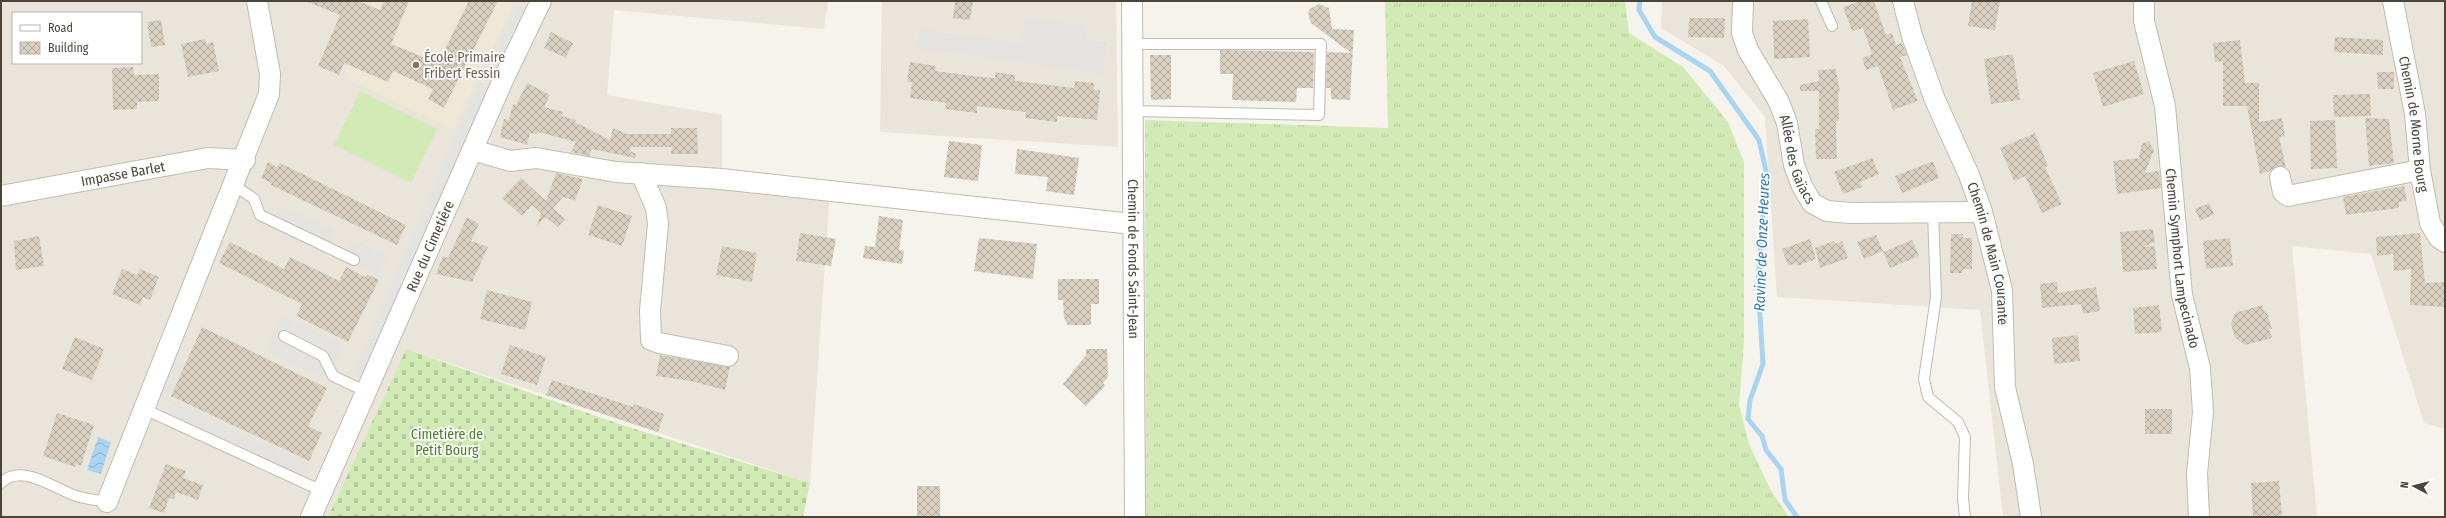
<svg xmlns="http://www.w3.org/2000/svg" width="2446" height="518" viewBox="0 0 2446 518" font-family="'Fira Sans Condensed',sans-serif">
  <defs>
    <pattern id="grass-tufts" width="24" height="20" patternUnits="userSpaceOnUse"><rect width="24" height="20" fill="#d2eab5"/><path d="M3 7l-1-3M5 7V3M7 7l1-3M15 17l-1-3M17 17v-4M19 17l1-3" fill="none" stroke="#b6ca9c"/></pattern>
    <pattern id="cemetery-stones" width="16" height="16" patternUnits="userSpaceOnUse"><rect width="16" height="16" fill="#d2eab5"/><path d="M2 7V4a2 2 0 0 1 4 0v3zM10 15v-3a2 2 0 0 1 4 0v3z" fill="#b6ca9c"/></pattern>
    <pattern id="water-waves" width="16" height="10" patternUnits="userSpaceOnUse"><rect width="16" height="10" fill="#a9d4f2"/><path d="M0 5q4-4 8 0t8 0" fill="none" stroke="#8caec5"/></pattern>
    <pattern id="building-cross-hatch" width="8" height="8" patternUnits="userSpaceOnUse"><rect width="8" height="8" fill="#d8cfc1"/><path d="M0 0l8 8M0 8l8-8" fill="none" stroke="#b1aa9e"/></pattern>
  </defs>
  <rect width="100%" height="100%" fill="#f6f3ec"/>
  <path fill="#eae5da" fill-rule="evenodd" d="M1,1H828L824,29L614,10L607,95L722,115V175L830,190L810,483L406,349L328,517H1ZM13,13H141V63H13Z
    M882,1H1116L1118,147L880,132Z
    M1662,1H2445V429L2424,423L2371,254L2292,246L2317,517H2003L1980,310L1777,297L1765,117L1724,66L1661,28Z"/>
  <path fill="#efe8d6" d="M373,1H515L453,130L348,79L345,71Z"/>
  <path fill="url(#grass-tufts)" d="M1385,1H1625L1629,33L1683,67L1728,122L1744,162V342L1739,405L1749,444L1770,489L1789,517H1146L1145,120L1388,128Z"/>
  <path fill="url(#cemetery-stones)" d="M406,349L619,424L810,483L803,517H328Z"/>
  <path fill="#d2eab5" d="M360,91L437,129L411,183L334,145Z"/>
  <path fill="#e5e3e0" d="M518,5L529,11L504,61L493,56Z
    M1025,17L1087,26L1085,39L1108,42L1102,74L915,48L919,29L1022,43Z
    M480,86L489,91L365,378L353,374L453,141Z
    M284,207L336,231L324,255L259,224Z
    M352,240L387,255L379,276L343,260Z
    M282,316L344,344L327,380L265,351Z
    M173,362L181,365L168,395L160,391Z
    M171,400L309,464L303,475L166,412Z"/>
  <path fill="url(#water-waves)" d="M98,437L111,442L101,474L87,470Z"/>
  <g fill="none" stroke-linecap="round" stroke-linejoin="round">
    <path stroke="#a9d4f2" stroke-width="5" d="M1640,1L1639,10L1655,37L1710,71L1759,140L1766,171L1758,283L1763,364L1750,400L1748,419L1762,436L1766,450L1781,469L1785,500L1797,517"/>
  </g>
  <path fill="url(#building-cross-hatch)" d="M305,1H358L380,10L384,1H409L391,44L438,63L469,1H498L444,108L428,99L433,89L393,71L388,82L344,63L339,75L318,66L340,15Z
    M955,1H973L970,20L953,18Z
    M1860,1H1874L1886,35L1892,33L1896,45L1902,43L1907,55L1900,57L1918,101L1893,110L1878,66L1866,70L1862,58L1872,54L1863,28L1852,31L1843,7Z
    M1972,1H2000L1995,30L1968,26Z
    M1319,4L1329,8L1332,29L1354,30L1350,100L1331,99V88H1326L1327,52L1351,53L1311,23L1308,14L1310,9Z
    M1689,18H1725L1724,38L1688,37Z
    M1808,19L1810,57L1774,59L1773,21Z
    M161,20L165,45L151,47L147,22Z
    M551,32L573,43L566,58L544,48Z
    M2335,37L2383,40V55L2334,52Z
    M205,39L206,44L213,42L219,71L188,77L181,44Z
    M2240,40L2245,83H2259V122L2282,118L2285,136L2279,137L2286,167L2277,166L2270,171L2260,174L2247,106H2223V61L2215,62L2213,43Z
    M1220,50L1314,52L1313,88H1297L1296,102L1232,100L1233,74H1220Z
    M2013,54L2020,100L1991,104L1984,59Z
    M1150,55H1171V99L1151,100Z
    M2134,61L2144,94L2103,107L2093,73Z
    M910,62L936,66L935,71L981,77L995,78V72L1015,75V81L1074,88L1075,81L1094,83V90H1100L1097,120L1057,116V122L1025,118L1026,112L977,106V113L945,109L946,103L910,98L912,82H907Z
    M133,67L134,75L159,74V101L137,102V109L113,110L112,68Z
    M1836,69L1840,92L1838,91L1839,121H1836V129L1837,159H1816L1815,129H1819V91H1800V85L1819,81L1818,70Z
    M2377,72H2394V89H2378Z
    M527,83L550,95L544,107L563,112L562,116L576,120L575,122L610,140L613,128L627,134H671V128H697L698,154H671L672,147H630V151L636,154L635,158L592,149L589,156L571,152L576,142L538,132V134L530,133L527,145L500,137L504,119L509,120L513,104L516,105Z
    M2370,94L2371,116L2334,117L2333,95Z
    M2365,118L2389,119L2394,163L2369,166Z
    M2335,120L2337,168L2311,169L2310,121Z
    M2035,133L2048,166L2045,167L2062,204L2042,213L2025,176L2014,181L2000,148Z
    M949,141L982,145L978,181L944,177Z
    M2149,141L2154,150L2145,173L2159,171L2161,188L2117,194L2113,161L2139,158L2142,144Z
    M1017,149L1079,158L1074,195L1046,191L1048,177L1015,174Z
    M1872,158L1879,174L1860,182L1862,187L1843,194L1834,172Z
    M1933,161L1939,178L1902,193L1895,176Z
    M268,162L277,167L280,163L406,225L397,245L271,185L272,183L261,178Z
    M556,173L583,179L575,201L563,197L553,208L565,219L558,227L545,217L537,226L541,213L532,205L522,216L502,198L521,178L546,201Z
    M2404,186L2407,201L2399,202V208L2346,215L2343,197Z
    M2209,203L2214,214L2200,221L2195,209Z
    M598,205L632,216L622,246L588,235Z
    M879,216L903,220L899,250L904,251L902,264L863,258L865,246L875,247Z
    M467,217L479,224L471,241L488,247L472,282L436,274L443,256L448,258Z
    M2153,229L2155,242L2143,247L2155,246L2157,269L2123,272L2120,232Z
    M800,233L836,239L831,266L796,261Z
    M2420,233L2425,283L2445,282V307L2410,305L2411,269L2394,271L2393,254L2377,256L2376,237Z
    M1951,234H1963V238H1972V269H1963L1962,273H1950Z
    M1876,235L1883,251L1864,259L1857,242Z
    M39,236L44,266L16,270L14,241Z
    M979,238L1037,244L1033,279L974,271Z
    M2230,238L2233,266L2206,269L2203,241Z
    M1810,239L1816,259L1797,266L1796,263L1788,266L1782,249Z
    M1912,240L1919,256L1890,268L1883,252Z
    M1834,241L1835,244L1842,241L1848,258L1820,268L1815,248Z
    M230,242L284,269L290,257L339,281L346,267L365,277L367,274L379,280L348,342L296,316L302,304L219,263Z
    M722,246L757,253L752,282L716,275Z
    M122,269L137,275L140,269L159,277L150,300L143,297L140,305L112,294Z
    M1058,279H1099V304H1091V325H1068L1064,318L1063,300H1058Z
    M2057,282L2058,293L2096,287L2100,311L2083,314L2081,304L2042,308L2040,284Z
    M487,290L532,302L525,330L480,319Z
    M2159,305L2162,332L2135,334L2133,308Z
    M2262,305L2265,313L2267,312L2272,329H2269L2272,338L2245,345L2235,338L2231,324L2235,313Z
    M202,327L327,388L308,426L322,433L309,461L171,396Z
    M2078,335L2080,361L2054,364L2052,338Z
    M75,337L104,349L92,380L62,369Z
    M510,345L546,357L537,385L501,374Z
    M1086,349H1107L1108,377L1103,383L1105,386L1086,406L1063,384L1086,355Z
    M660,355L730,367L725,390L691,381L656,376Z
    M552,380L633,407L634,404L664,414L658,432L546,395Z
    M2145,409H2172V434H2145Z
    M57,413L94,425L81,466L76,464L75,467L43,456Z
    M166,464L186,471L183,478L203,485L198,500L176,492L174,499L169,498L164,513L149,508Z
    M2279,481L2282,517H2253L2251,483Z
    M917,486H940V517H917Z"/>
  <g fill="none" stroke-linecap="round" stroke-linejoin="round">
    <defs>
      <path id="lane" d="M1821,1L1832,26
        M1132,44H1321L1319,115L1133,111
        M234,185L254,199L260,215L354,260
        M1933,212L1936,297L1924,379L1928,397L1958,422L1965,437L1963,499L1965,517
        M284,336L323,356L333,376L367,392
        M144,409L322,491
        M1,483C21,462 55,489 76,496C86,499 97,500 107,502"/>
      <g id="street">
        <path id="s1" d="M1132,1L1135,517"/>
        <path id="s2" d="M1743,1L1742,33L1748,50L1779,102L1787,123L1794,165L1802,186L1812,203L1827,211L1851,213L1982,212"/>
        <path id="s3" d="M1903,1L1912,36L1935,100L1969,175L1982,212L2002,290L2005,387L2023,464L2031,517"/>
        <path id="s4" d="M2144,1V21L2165,106L2182,295L2200,368L2203,412L2197,473L2199,517"/>
        <path id="s5" d="M2393,1L2415,114L2420,170L2430,223L2439,238L2445,242"/>
        <path d="M473,150L510,161L536,158L616,172L721,179L1132,224"/>
        <path d="M641,173L656,208L658,224L650,311L651,340L659,343L728,356"/>
        <path d="M2280,177L2283,192L2288,196L2420,170"/>
        <path id="s6" d="M1,196L208,158L245,160"/>
        <path d="M107,502L269,94L270,74L257,1"/>
        <path id="s7" d="M311,517L503,80L541,1"/>
      </g>
    </defs>
    <use href="#lane" stroke="#c2bbae" stroke-width="12"/>
    <use href="#street" stroke="#c2bbae" stroke-width="22"/>
    <use href="#lane" stroke="#fff" stroke-width="10"/>
    <use href="#street" stroke="#fff" stroke-width="20"/>
  </g>
  <circle fill="#8d6e63" stroke="#fff" stroke-width="1.5" cx="416" cy="65" r="4"/>
  <g text-anchor="middle" stroke-width="3.5" stroke-linejoin="round" paint-order="stroke">
    <g font-size="14" fill="#785e54" stroke="#fff" text-anchor="start">
      <text x="424" y="62">École Primaire<tspan x="424" dy="16">Fribert Fessin</tspan></text>
    </g>
    <g font-size="14" fill="#4b4439" stroke="#fff">
      <text dy="5" stroke="none"><textPath href="#s5" startOffset="125">Chemin de Morne Bourg</textPath></text>
      <text dy="5" stroke="none"><textPath href="#s2" startOffset="171">Allée des Gaïacs</textPath></text>
      <text dy="5" stroke="none"><textPath href="#s6" startOffset="124">Impasse Barlet</textPath></text>
      <text dy="5" stroke="none"><textPath href="#s7" startOffset="296">Rue du Cimetière</textPath></text>
      <text dy="5" stroke="none"><textPath href="#s3" startOffset="268">Chemin de Main Courante</textPath></text>
      <text dy="5" stroke="none"><textPath href="#s4" startOffset="261">Chemin Symphort Lampecinado</textPath></text>
      <text dy="5" stroke="none"><textPath href="#s1" startOffset="258">Chemin de Fonds Saint-Jean</textPath></text>
    </g>
    <g font-size="14" fill="#4a7f2a" stroke="#fff">
      <text x="447" y="439">Cimetière de<tspan x="447" dy="16">Petit Bourg</tspan></text>
    </g>
    <g font-size="15" font-style="italic" fill="#2e7ab2" stroke="#fff">
      <text transform="translate(1762 242) rotate(-88)" y="5">Ravine de Onze Heures</text>
    </g>
  </g>
  <rect width="2446" height="518" fill="none" stroke="#4b4439" stroke-width="4"/>
  <rect x="12" y="12" width="130" height="52" fill="#ffffff" stroke="#b7b4b0"/>
  <rect x="20" y="25" width="20" height="6" fill="#ffffff" stroke="#b7b4b0"/>
  <text x="48" y="32" font-size="12" fill="#4b4439">Road</text>
  <rect x="20" y="42" width="20" height="12" fill="url(#building-cross-hatch)" stroke="#b7b4b0"/>
  <text x="48" y="52" font-size="12" fill="#4b4439">Building</text>
  <g transform="translate(2414 486) rotate(277)" stroke="#ffffff" stroke-width="3" paint-order="stroke">
  <path d="M0-3L7 15L0 10L-7 15Z" fill="#4b4439"/>
  <text y="-6" font-size="11" font-weight="bold" text-anchor="middle" fill="#4b4439">N</text>
  </g>
</svg>
